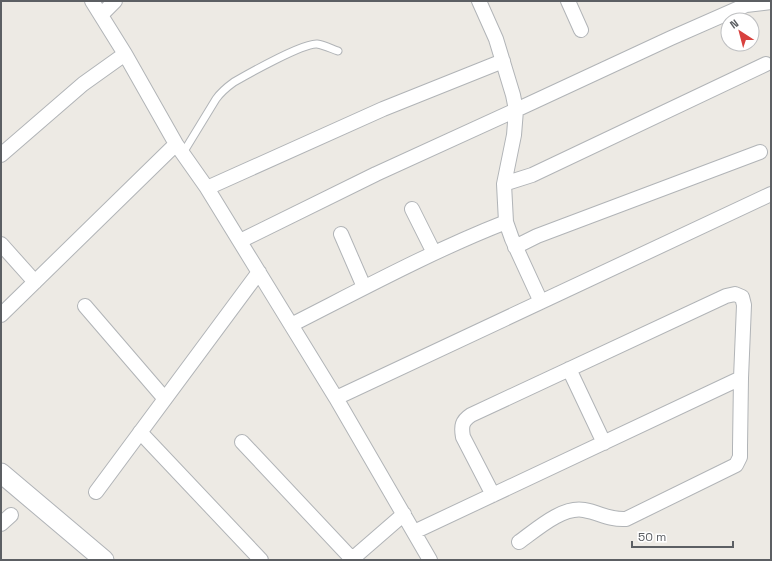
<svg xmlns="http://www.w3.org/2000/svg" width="772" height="561" viewBox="0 0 772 561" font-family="'Space Grotesk',sans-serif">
  <rect width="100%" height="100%" fill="#edeae4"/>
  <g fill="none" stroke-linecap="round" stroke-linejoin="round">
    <defs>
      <path id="service" d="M183,153L216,99C221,92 227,87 234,82C248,74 303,43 317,44C324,45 332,49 338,51"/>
      <path id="minor" d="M92,1L125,54L176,144L207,188L336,398L430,560
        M479,1L496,39L513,95L516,110L514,135L504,184L506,222L512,239L541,302
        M568,1L581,30
        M101,15L115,1
        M1,155L83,84L125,54
        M504,184L532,175L766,64
        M207,188L383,109L503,61
        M412,209L434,253
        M341,234L364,287
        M240,241L376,174L516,110L671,38L746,5L771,2
        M1,244L35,282
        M515,247L537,236L760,152
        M85,306L165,399
        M1,315L176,144
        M291,325C362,289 432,251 506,222
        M569,369L604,443
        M336,398L771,194
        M140,432L261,560
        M242,442L352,559
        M96,492L259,272
        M493,495L463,437C461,426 462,421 471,415L726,296L735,294L742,297L744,305L741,378L740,447V457L736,465L626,519C608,520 601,513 584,510C562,506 536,530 519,542
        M1,524L11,515
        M414,532L741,378
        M351,560L404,514"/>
      <path id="secondary" d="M1,473L104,560"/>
    </defs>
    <use href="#service" stroke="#b1b4b7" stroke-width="9"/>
    <use href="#minor" stroke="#b1b4b7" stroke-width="16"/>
    <use href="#secondary" stroke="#b0b3b7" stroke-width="21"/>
    <use href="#service" stroke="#fff" stroke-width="7"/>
    <use href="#minor" stroke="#fff" stroke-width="14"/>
    <use href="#secondary" stroke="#fff" stroke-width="19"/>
  </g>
  <rect width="772" height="561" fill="none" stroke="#5c5f63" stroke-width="4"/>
  <g transform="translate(740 32) rotate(324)"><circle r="19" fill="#ffffff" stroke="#bebfc1"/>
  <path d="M0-3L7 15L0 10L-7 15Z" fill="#d8413e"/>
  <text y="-6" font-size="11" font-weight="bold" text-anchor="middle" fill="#5c5f63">N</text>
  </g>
  <path d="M632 541v6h101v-6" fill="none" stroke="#5c5f63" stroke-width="2"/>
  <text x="638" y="541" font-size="12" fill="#5c5f63" stroke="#ffffff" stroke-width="3" paint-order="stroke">50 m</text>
</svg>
